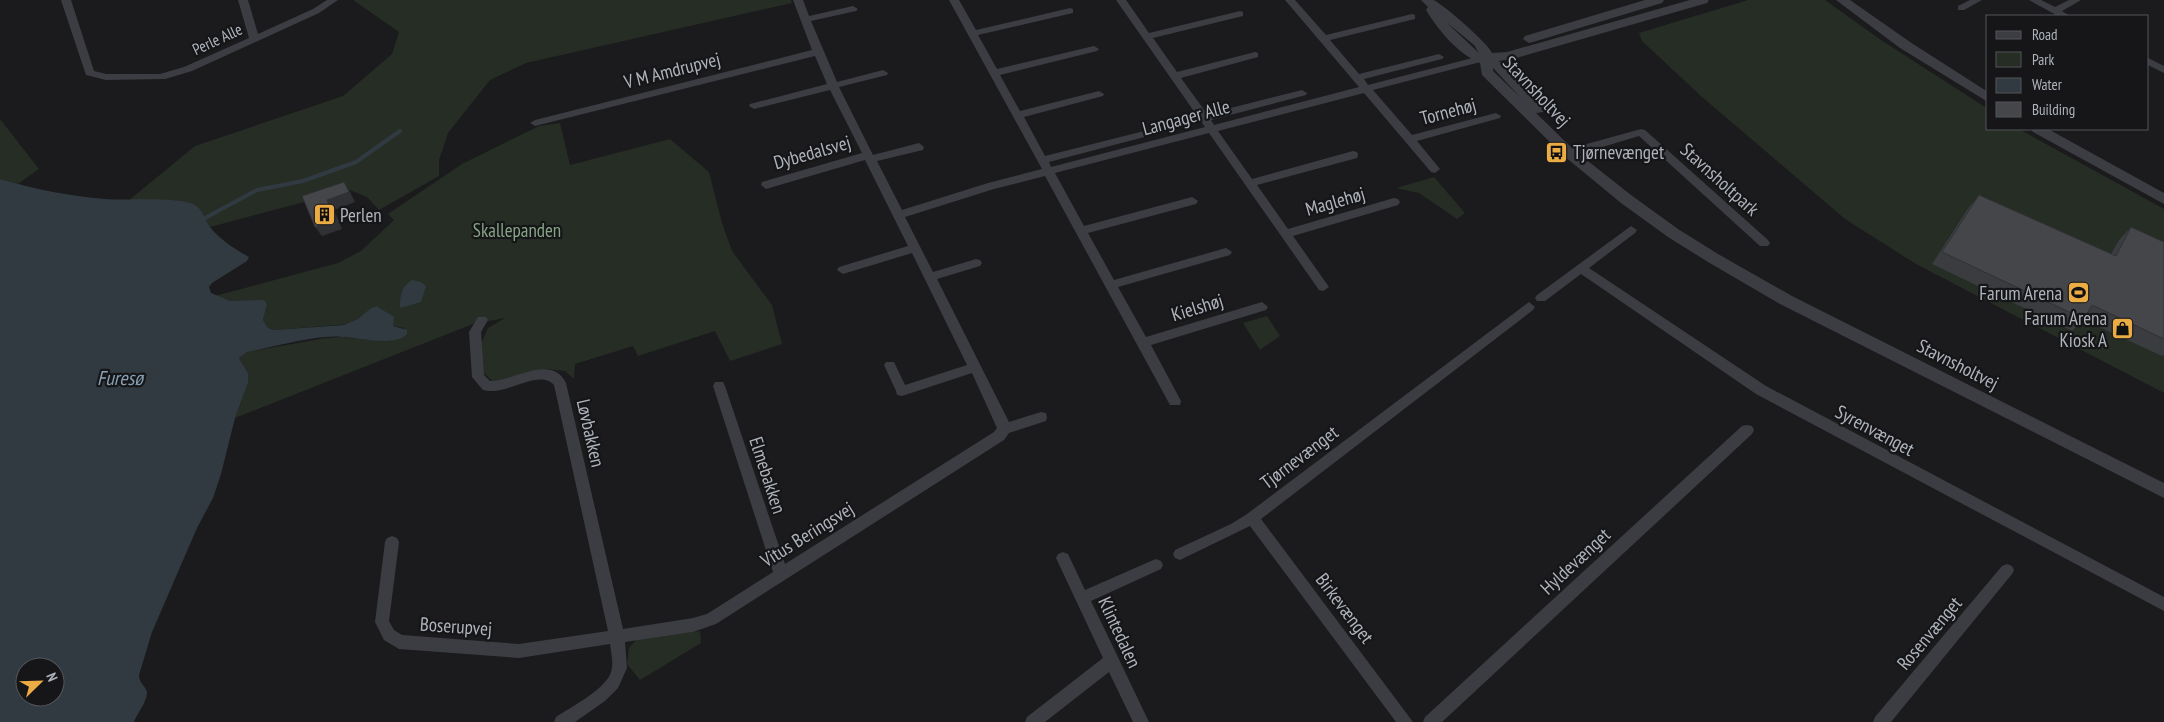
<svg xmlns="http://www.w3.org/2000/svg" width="2164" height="722" viewBox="0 0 2164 722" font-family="'PT Sans Narrow',sans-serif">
  <rect width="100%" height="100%" fill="#1b1b1d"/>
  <path fill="#252d25" d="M353,0H791L792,3L526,63L490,80L448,133L439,160V176L379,210L367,197L350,190L210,227L200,210L175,200L128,201L195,146L343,96L392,54L399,32Z
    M1748,0H1825L1881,40L1988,109V129H2019L2164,209V393L1916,264L1845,219L1702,97L1642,41L1639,33Z
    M0,119L39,169L18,184L0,179Z
    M560,123L570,165L670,139L709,172L722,223L732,251L772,305L782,344L730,361L715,331L638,356L633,346L575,364L574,379L565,371L546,369L508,380L492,381L482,371L481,344L488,328L505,318L473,324L235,418L248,383V373L239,358L247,352L326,338L341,337L369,340L405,328L393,326V317L379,307L371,308L363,316L349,324L275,330L268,328L263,320L267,304L230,301L215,296L338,263L361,251L394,220L388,214L462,164L539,126Z
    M1434,177L1465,213L1457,219L1419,193L1396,188Z
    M1267,316L1280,336L1260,350L1243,323Z
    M700,631L701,643L640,680L627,664L629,648L636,640Z"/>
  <path fill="#313a41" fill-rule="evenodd" d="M0,179C34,189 69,196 105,199C127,201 178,196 195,205C203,210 205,220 210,227C220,240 235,249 249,257L247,261L212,283L209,287L211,293L230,301L264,300L267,304L263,320L268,328L275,330L344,325L358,319L371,308L377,306L394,317L393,326L407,330V334C395,347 360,338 343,337C316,334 275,347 247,352L239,358L248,373V383L235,418L221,474L213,498L197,528L152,632L139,675C139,683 145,685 147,692C148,700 137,714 134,722H0ZM25,667H55V697H25Z
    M412,280L421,282L426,286L421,302L400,308C400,295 401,287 412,280Z"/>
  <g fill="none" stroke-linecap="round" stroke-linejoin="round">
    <path stroke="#313a41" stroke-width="4" d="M205,218L257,190L303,181L356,162L400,131"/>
    <path fill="#3c3d42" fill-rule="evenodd" d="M61,0H71L94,71L106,74H160L184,67L249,38L238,0H248L258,34L313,9L327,0H338L319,13L192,71L165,79L106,80L86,75Z
      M793,0H803L809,16L853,6L858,9L856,11L811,21L837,82L883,70L888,73L887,75L839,87L873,155L919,143L924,147L923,150L877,161L902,210L988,183L1042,169L949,0H959L976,30L1070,8L1073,9V13L978,35L997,69L1094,46L1099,49L1097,51L1000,75L1020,111L1099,91L1104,94L1103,96L1024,117L1045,156L1148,130L1153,133L1152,135L1049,162L1051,167L1205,127L1116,0H1126L1149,33L1240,11L1243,12V16L1153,38L1177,72L1255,52L1258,53V57L1181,78L1207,114L1302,90L1307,93L1306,95L1211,120L1214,125L1359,87L1285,0H1295L1326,35L1412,14L1415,15V19L1330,40L1359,74L1439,54L1444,57L1442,59L1364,79L1368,85L1484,55L1488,56V60L1373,90L1412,135L1496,113L1501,116L1500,118L1417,141L1440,169L1435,173L1431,172L1364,93L1218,131L1252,179L1353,151L1357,152L1358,155L1357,158L1257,185L1288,229L1394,198L1398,199L1400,202L1398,205L1293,236L1329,287L1323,291L1319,290L1209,133L1055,173L1084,226L1192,197L1198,201L1196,204L1088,233L1114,280L1226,248L1232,252L1230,255L1118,287L1146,337L1262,302L1268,307L1266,310L1151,345L1181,401L1180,405H1170L1045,176L994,189L905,217L933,272L976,259L980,260L982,263L980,266L937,279L1009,422L1041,412L1046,413L1047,417L1046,421L1009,433L1004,440L716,624L693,632L625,642L627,668L618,688L605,701L575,722H554L556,717C571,707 606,689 611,672C614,663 611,653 610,644L519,658L399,649L384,640L375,622L385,542L387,538L392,536L397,538L399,542L389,621L394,630L402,635L519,644L608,631L554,385C538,368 506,397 483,390L472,377L469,332L478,317H486L488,320L481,332L484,375L490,381C513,382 551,353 566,383L623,629L693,618L707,614L773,572L713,386L715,382H723L725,386L785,564L994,432L997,428L972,373L902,396L897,395L896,391L884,365L886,362H894L905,385L967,365L912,253L843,274L837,270L839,267L908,246L865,160L766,189L761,185L762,182L862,153L830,90L754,109L749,106L750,104L827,84L815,56L535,126L530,123L535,120L812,50Z
      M1970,0H1982L1964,10H1958V6Z
      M2029,0H2041L2055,7L2069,0H2081L2062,11L2070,16H2058Z
      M2148,58L2164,66V73L2148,65Z
      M1641,129L1645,130L1768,240L1770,243L1768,246H1760L1639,136L1569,157L1564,153L1565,150Z
      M1631,226L1637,230L1635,233L1589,268L1766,386L2164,597V611L1756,394L1581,274L1545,301H1537L1535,298L1537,295Z
      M1529,302L1535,307L1533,310L1261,519L1413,722H1396L1250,526L1180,560L1175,558L1173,554L1175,550L1231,524L1247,514Z
      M1747,425L1752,426L1754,430L1752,434L1442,722H1423L1425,717L1742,426Z
      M1063,552L1068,554L1085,590L1151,561L1156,559L1161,561L1163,565L1161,569L1091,601L1149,722H1133L1109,672L1045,722H1025L1027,717L1103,658L1056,558L1058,554Z
      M2007,564L2012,566L2014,570L2012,574L1891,722H1873L1875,717L2002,566Z"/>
    <path fill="#3c3d42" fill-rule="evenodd" d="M1421,0C1425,0 1429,0 1433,0C1441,2 1490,45 1492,53L1507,52L1690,0H1709L1707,3L1513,59L1498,61L1504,63L1545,109L1543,112L1536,113L1574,150L1631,195L1678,229L1718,254L1792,296L2164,483V498L1780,304L1708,262L1668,237L1621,203L1564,156L1482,75L1480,63C1457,53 1439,31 1426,10L1428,7ZM1446,22L1474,45L1479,53ZM1493,68L1494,69L1520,97L1493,71Z
      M1645,0H1664L1662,3L1533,42L1529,43L1523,39L1525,36Z
      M1836,0H1850L1910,42L1988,92V102L1900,48Z
      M2031,129H2048L2164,193V204L2033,132Z"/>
  </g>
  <path fill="#3b3c40" d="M1979,195L2111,254L2119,240L2131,227L2164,242V355L2162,356L2084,320L2072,331L1932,264L1969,207Z"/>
  <path fill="#303134" d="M344,182L350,192L355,202L334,210L342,229L322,236L315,227L327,200Z"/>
  <path fill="#45464a" stroke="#303134" d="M344,182L349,192L327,200L336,219L315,227L302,196Z
    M1979,195L2116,256L2131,227L2164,242V339L2092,305L2084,319L1942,252Z"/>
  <defs>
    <symbol id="bus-square" viewBox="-11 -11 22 22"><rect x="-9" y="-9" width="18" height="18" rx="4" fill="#ebac44" stroke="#161618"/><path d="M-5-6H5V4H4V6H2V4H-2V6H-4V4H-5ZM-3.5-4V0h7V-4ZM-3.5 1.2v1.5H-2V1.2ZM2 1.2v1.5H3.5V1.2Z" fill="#111"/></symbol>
    <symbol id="building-square" viewBox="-11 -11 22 22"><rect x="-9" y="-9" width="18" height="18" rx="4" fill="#ebac44" stroke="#161618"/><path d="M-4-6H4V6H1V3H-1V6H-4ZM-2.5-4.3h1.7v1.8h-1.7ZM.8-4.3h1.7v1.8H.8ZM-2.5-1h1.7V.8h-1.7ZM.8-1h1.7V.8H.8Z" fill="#111"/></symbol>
    <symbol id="stadium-square" viewBox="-11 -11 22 22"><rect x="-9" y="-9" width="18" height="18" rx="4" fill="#ebac44" stroke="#161618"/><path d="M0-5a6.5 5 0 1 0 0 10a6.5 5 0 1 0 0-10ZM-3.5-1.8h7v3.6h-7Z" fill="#111"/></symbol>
    <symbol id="shop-square" viewBox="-11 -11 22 22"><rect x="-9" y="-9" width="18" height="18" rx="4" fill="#ebac44" stroke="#161618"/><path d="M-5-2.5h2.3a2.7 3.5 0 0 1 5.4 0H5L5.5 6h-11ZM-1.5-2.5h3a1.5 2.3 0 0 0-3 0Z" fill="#111"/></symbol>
  </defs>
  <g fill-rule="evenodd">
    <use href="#bus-square" x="1544" y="140" width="25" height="25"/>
    <use href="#building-square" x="312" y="202" width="25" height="25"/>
    <use href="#stadium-square" x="2066" y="280" width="25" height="25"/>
    <use href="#shop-square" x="2110" y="316" width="25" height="25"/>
  </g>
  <g text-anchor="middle" stroke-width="4.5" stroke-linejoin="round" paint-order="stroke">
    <g font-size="16" fill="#aeb3bc" stroke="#161618">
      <text transform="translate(217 39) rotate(-25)" y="6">Perle Alle</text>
    </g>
    <g font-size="19" fill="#aeb3bc" stroke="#161618">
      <text transform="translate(672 70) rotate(-14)" y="7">V M Amdrupvej</text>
      <text transform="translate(1537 91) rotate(47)" y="7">Stavnsholtvej</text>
      <text transform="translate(1448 111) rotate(-15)" y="7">Tornehøj</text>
      <text transform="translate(1186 117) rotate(-15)" y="7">Langager Alle</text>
      <text transform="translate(812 152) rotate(-16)" y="7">Dybedalsvej</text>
      <text transform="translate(1720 179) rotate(42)" y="7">Stavnsholtpark</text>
      <text transform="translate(1335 201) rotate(-16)" y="7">Maglehøj</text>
      <text transform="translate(1197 307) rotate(-17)" y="7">Kielshøj</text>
      <text transform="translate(1958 364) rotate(27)" y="7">Stavnsholtvej</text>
      <text transform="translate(1875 430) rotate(28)" y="7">Syrenvænget</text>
      <text transform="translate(591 433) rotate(77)" y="7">Løvbakken</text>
      <text transform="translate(1299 457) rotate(-37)" y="7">Tjørnevænget</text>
      <text transform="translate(768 475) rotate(72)" y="7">Elmebakken</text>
      <text transform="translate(807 534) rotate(-32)" y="7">Vitus Beringsvej</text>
      <text transform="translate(1575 561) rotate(-43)" y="7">Hyldevænget</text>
      <text transform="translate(1345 608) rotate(53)" y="7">Birkevænget</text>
      <text transform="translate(456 626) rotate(4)" y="7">Boserupvej</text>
      <text transform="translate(1120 632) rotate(65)" y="7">Klintedalen</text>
      <text transform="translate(1929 633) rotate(-50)" y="7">Rosenvænget</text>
    </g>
    <g font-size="19" fill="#aeb3bc" stroke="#161618" text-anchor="start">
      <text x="1573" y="159">Tjørnevænget</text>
      <text x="340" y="222">Perlen</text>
      <text x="2062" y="300" text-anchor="end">Farum Arena</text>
      <text x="2107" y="325" text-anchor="end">Farum Arena<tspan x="2107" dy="22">Kiosk A</tspan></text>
    </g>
    <g font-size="19" fill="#86a586" stroke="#161618">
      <text x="517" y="237">Skallepanden</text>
    </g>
    <g font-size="20" font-style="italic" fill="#87a1b4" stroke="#161618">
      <text x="120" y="385">Furesø</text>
    </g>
  </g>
  <rect x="1986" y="15" width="162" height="115" fill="#161618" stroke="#53555a"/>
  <rect x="1996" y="31" width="25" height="8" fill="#3c3d42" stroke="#53555a"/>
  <text x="2032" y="40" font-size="15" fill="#aeb3bc">Road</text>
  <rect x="1996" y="52" width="25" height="15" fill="#252d25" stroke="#53555a"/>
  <text x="2032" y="65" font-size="15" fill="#aeb3bc">Park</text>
  <rect x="1996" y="78" width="25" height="15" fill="#313a41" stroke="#53555a"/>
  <text x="2032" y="90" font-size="15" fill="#aeb3bc">Water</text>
  <rect x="1996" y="102" width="25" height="15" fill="#45464a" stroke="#53555a"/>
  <text x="2032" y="115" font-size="15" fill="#aeb3bc">Building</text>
  <g transform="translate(40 682) rotate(67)"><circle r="24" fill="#161618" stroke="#53555a"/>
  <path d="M0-4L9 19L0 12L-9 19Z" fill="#ebac44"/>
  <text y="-8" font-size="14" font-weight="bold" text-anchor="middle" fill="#aeb3bc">N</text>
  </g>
</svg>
